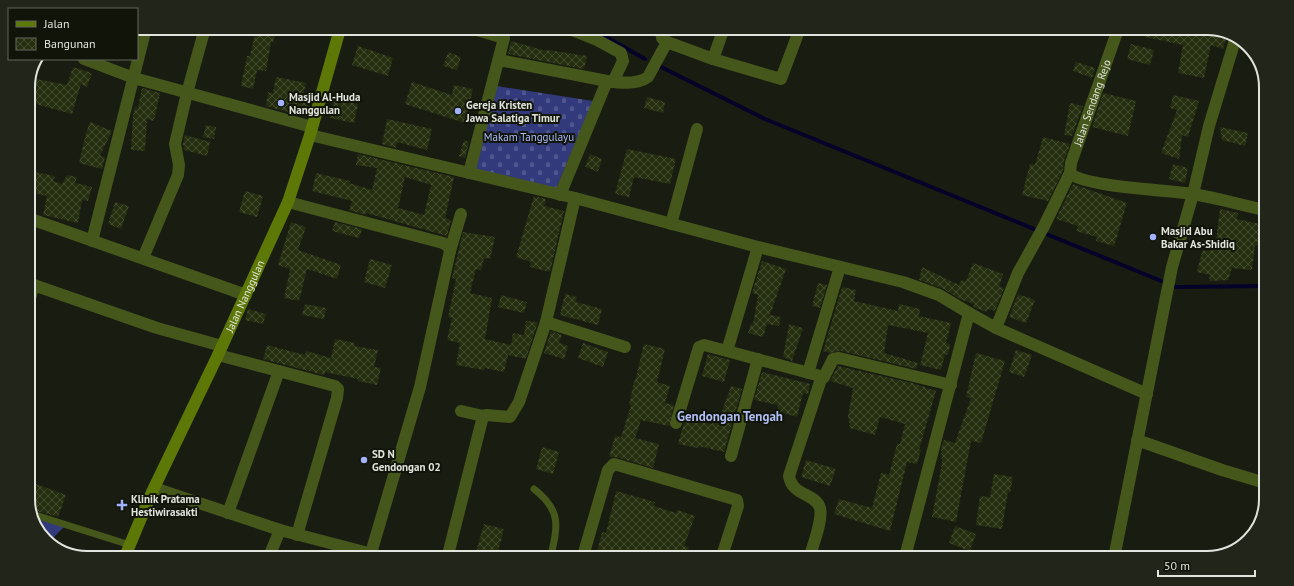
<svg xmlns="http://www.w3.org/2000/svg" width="1294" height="586" viewBox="0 0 1294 586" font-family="'PT Sans',sans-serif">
  <defs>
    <pattern id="cemetery-stones" width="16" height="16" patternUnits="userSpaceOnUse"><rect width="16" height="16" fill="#323a7b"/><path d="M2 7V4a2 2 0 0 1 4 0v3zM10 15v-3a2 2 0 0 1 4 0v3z" fill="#4f568d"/></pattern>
    <pattern id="building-cross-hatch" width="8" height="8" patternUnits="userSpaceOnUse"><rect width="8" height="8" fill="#252e0f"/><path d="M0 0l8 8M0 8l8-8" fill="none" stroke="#444c31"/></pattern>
  </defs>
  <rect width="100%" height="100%" fill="#191d11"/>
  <path fill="url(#cemetery-stones)" d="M496,86L593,101L556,189L475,170Z"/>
  <path fill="#323a7b" d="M33,516L65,526L49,542L40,535Z"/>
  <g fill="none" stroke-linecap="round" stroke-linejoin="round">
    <path stroke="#050229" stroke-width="4" d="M594,30L645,59
      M657,65L765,119L1176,287L1264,286"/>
  </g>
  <path fill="url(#building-cross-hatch)" fill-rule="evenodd" d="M256,29H276L273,43L271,42L266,71L257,70L253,89L241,86L247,56H250Z
    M1145,32H1172L1184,35V32L1228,33L1223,49L1211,45L1204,78L1178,73L1183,45L1145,37Z
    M511,41L546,51L547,50L587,56L584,69L508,54Z
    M1131,44L1154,50L1150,65L1127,59Z
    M358,46L393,58L388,76L352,65Z
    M448,52L461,57L457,70L443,66Z
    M1076,62L1095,68L1092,78L1073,71Z
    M73,67L92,73L87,87L81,84L72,114L32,103L36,79L67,85Z
    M276,77L306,83L302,100L310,102L306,117L266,106L268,92L273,93Z
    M412,82L452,95L454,85L473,89L465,123L405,104Z
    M142,88L160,93L154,121L147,119L145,151L131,150L133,115L135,107L138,108Z
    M1103,93L1136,101L1128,136L1092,127Z
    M1173,95L1199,101L1188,137L1182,135L1179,159L1161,153L1177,110L1170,108Z
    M647,97L665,102L663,113L644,108Z
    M334,99L358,104L354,123L330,118Z
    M1070,103L1083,106L1072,136L1064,135Z
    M387,119L432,129L427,150L397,142L396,148L382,144Z
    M90,122L112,131L100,156L105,157L102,169L79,163L86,133Z
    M206,125L216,127L214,139L203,137Z
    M1220,127L1248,133L1245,146L1222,140Z
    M185,135L210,142L207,156L184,150L183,144Z
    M1043,137L1070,144L1064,161L1063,171L1048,201L1022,195L1030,164L1035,165Z
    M464,140L469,142L465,158L459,156Z
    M627,149L676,159L670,184L634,177L629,197L615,194Z
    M358,154L454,177L445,218L451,220L447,236L366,213L365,215L349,210L352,201L312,191L316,173L350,181L349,183L372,190L377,168L356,165ZM405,177L431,185L424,215L398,208Z
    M590,154L602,159L598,172L585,167Z
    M1173,164L1188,168L1185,183L1169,179Z
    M35,172L55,176L53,181L62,184L67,175L77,177L75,183L92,187L88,201L82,200L78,223L43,215L47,196L28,192V182L32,183Z
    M1073,184L1127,203L1114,246L1096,241L1097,237L1076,231L1078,226L1056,219Z
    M245,191L263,196L257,217L239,212Z
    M534,196L546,199L544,206L564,211L550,272L530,267L531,262L516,257Z
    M115,202L129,206L121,229L108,224Z
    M1220,209L1238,213L1237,219L1264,225V246L1255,245L1252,270L1232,268L1228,280L1209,281L1210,275L1197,272L1202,251L1215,250Z
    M291,222L306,227L298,250L341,265L337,279L307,269L299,301L284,298L290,269L278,265Z
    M335,222L362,229L359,238L332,231Z
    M463,232L495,237L490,259L484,258L481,271L476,269L470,293L492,298L485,339L511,345L513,333L524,335L526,321L538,322L526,359L508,355L504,372L485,368L484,370L456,365L460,343L447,340L452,318L448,317L456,279L452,278Z
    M370,259L392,265L385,288L364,282Z
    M762,261L786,269L770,315L781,317L779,326L767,324L763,337L748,333L751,324H753L758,295L752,293Z
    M973,263L1003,274L999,287L1004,288L995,311L988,309L987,312L975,308L973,306L974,304L960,299L942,288L919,280L922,267L959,285L961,280L966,281Z
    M818,283L827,285L820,308L812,306Z
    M842,287L856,290L854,301L898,311L899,304L920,309L919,316L951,323L946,343L950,344L948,355L945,354L941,370L920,365L928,333L888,325L884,353L918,363L916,369L841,351L829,353L823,351Z
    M565,294L577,297L576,302L602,309L598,325L560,315Z
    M1018,294L1035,300L1026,323L1009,317Z
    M501,295L527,302L524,313L498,307Z
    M305,304L326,308L324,319L302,315Z
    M248,309L266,314L263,324L245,320Z
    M789,324L803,328L792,361L783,357Z
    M551,331L562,335L559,343L568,346L564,359L544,353Z
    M335,339L355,343L354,346L378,350L374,367L381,368L377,385L358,381V379L325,372L324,375L263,359L267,345L305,355L306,351L331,358Z
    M583,343L608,352L603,367L578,358Z
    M644,344L665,349L657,382L670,386L665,403L674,405L669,426L641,420L635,438L659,444L653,468L616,457H609L615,436L621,437L631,405H629L634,381H635Z
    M1016,350L1032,355L1024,377L1009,372Z
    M976,353L1005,361L981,443L971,441L956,522L932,517L942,463L941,448L944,440L955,443L971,398L966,397Z
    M708,354L730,360L724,382L702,376Z
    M838,366L912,383L936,391L919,450H921L917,464L907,462L890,531L834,514L839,499L872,508L881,473L889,475L897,444H900L905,424L880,417L875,435L850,428L848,416L853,388L830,381Z
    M762,372L810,384L808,394L803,393L797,417L777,411L778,405L754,400Z
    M731,386L742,389L724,452L698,446V448L678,444L685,419L712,424L713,421L718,422Z
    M542,447L559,452L553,474L536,469Z
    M806,460L836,469L830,486L801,477Z
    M994,474L1013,477L1010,493L1008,492L1002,529L976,525L980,496L990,497Z
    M28,481L66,495L58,517L30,509L28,503Z
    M616,491L655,502L654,506L676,513L677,510L695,516L684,546L689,547L687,556H596L602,532L606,533Z
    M484,524L504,529L497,555H475Z
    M955,526L976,534L970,551L949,543Z"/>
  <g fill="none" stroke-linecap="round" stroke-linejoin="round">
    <path stroke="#46571c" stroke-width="7" d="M534,489C561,510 558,525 551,555
      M32,514L130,545"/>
    <g stroke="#46571c" stroke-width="12">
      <path d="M572,30L597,40L621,53L623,61L613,82"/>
      <path d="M661,30L662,38L667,42L713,59L781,79L799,31"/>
      <path d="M84,59L134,78L312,127"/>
      <path d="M713,59L723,31"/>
      <path d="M499,60L607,81"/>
      <path d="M310,135L575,198L758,247L903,282L939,295L969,313"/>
      <path d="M469,173L504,38L477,30"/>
      <path d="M1070,173C1083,187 1169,190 1193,194C1217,198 1241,205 1265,210"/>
      <path d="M560,195L607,81C620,83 637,85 648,77L667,42"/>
      <path d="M288,202L443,243L448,246L450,251L420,387L371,553"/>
      <path d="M28,218L246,295"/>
      <path d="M671,224L697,129"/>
      <path d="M92,241L146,28"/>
      <path d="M758,247L727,351L824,377L833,359L839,358L951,385"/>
      <path d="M450,251L461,214"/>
      <path d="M143,258L178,175L179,165L175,144L187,93L205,28"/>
      <path d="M28,283L157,328L222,346"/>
      <path d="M28,304L34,285"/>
      <path d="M546,322L625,347"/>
      <path id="s1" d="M996,328L1018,273L1044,226L1070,173L1071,163L1117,32"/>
      <path d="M218,355L335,386L338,389L337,398L297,535"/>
      <path d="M808,373L840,267"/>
      <path d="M483,416L486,415L510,417L519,402L546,322L575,198"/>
      <path d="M676,423L699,347L704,345L727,351"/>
      <path d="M1137,440L1222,470L1262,482"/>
      <path d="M731,456L758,359"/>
      <path d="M154,488L280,530L376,555"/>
      <path d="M228,513L279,371"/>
      <path d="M270,554L280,530"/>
      <path d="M448,555L483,416L461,411"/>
      <path d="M583,556L608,470L614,464L737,500L738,506L722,556"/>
      <path d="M810,556C813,544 823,520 820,508C816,493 792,496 789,476L822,376"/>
      <path d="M905,557L969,313L996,328L1147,394"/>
      <path d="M1114,558L1172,267L1193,194L1209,126L1236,37"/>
    </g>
    <path stroke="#5e7808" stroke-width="12" id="s2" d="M126,554L152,492L218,355L288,202L310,135L340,29"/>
  </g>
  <g fill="#a2b2fd" stroke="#101409" stroke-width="1.5">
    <circle cx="281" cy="103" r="4"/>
    <circle cx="458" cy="111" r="4"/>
    <circle cx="1153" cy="237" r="4"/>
    <circle cx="364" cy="460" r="4"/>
    <path d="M120 499h4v4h4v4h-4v4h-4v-4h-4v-4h4z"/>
  </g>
  <g text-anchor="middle" stroke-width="4" stroke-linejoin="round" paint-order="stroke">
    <g font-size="11" font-weight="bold" fill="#e1e4dc" stroke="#101409" text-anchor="start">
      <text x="289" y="101">Masjid Al-Huda<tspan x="289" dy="13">Nanggulan</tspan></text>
      <text x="466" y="109">Gereja Kristen<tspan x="466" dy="13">Jawa Salatiga Timur</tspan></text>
      <text x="1161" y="235">Masjid Abu<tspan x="1161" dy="13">Bakar As-Shidiq</tspan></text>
      <text x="372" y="458">SD N<tspan x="372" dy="13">Gendongan 02</tspan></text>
      <text x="131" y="503">Klinik Pratama<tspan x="131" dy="13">Hestiwirasakti</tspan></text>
    </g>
    <g font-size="11" fill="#e1e4dc" stroke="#101409">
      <text dy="4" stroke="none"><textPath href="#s1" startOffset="246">Jalan Sendang Rejo</textPath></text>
      <text dy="4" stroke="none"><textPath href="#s2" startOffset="284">Jalan Nanggulan</textPath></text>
    </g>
    <g font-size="11" fill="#adbcff" stroke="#101409">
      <text x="529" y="141">Makam Tanggulayu</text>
    </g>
    <g font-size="13" font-weight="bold" fill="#b1bdf5" stroke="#101409">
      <text x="730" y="421">Gendongan Tengah</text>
    </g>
  </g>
  <path d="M0 0H1294V586H0ZM87 35H1207A52 52 0 0 1 1259 87V499A52 52 0 0 1 1207 551H87A52 52 0 0 1 35 499V87A52 52 0 0 1 87 35Z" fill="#21251a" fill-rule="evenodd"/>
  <path fill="none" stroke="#e1e4dc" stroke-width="2" d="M87 35H1207A52 52 0 0 1 1259 87V499A52 52 0 0 1 1207 551H87A52 52 0 0 1 35 499V87A52 52 0 0 1 87 35Z"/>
  <rect x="8" y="8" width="130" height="52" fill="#101409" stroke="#64675d"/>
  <rect x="16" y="21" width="20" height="6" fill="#5e7808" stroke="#64675d"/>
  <text x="44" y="28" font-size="12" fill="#e1e4dc">Jalan</text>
  <rect x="16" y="38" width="20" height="12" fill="url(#building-cross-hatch)" stroke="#64675d"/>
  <text x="44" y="48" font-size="12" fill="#e1e4dc">Bangunan</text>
  <path d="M1158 570v6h97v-6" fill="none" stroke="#e1e4dc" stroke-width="2"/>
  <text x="1164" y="570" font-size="12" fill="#e1e4dc" stroke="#101409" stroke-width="3" paint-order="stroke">50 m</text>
</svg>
